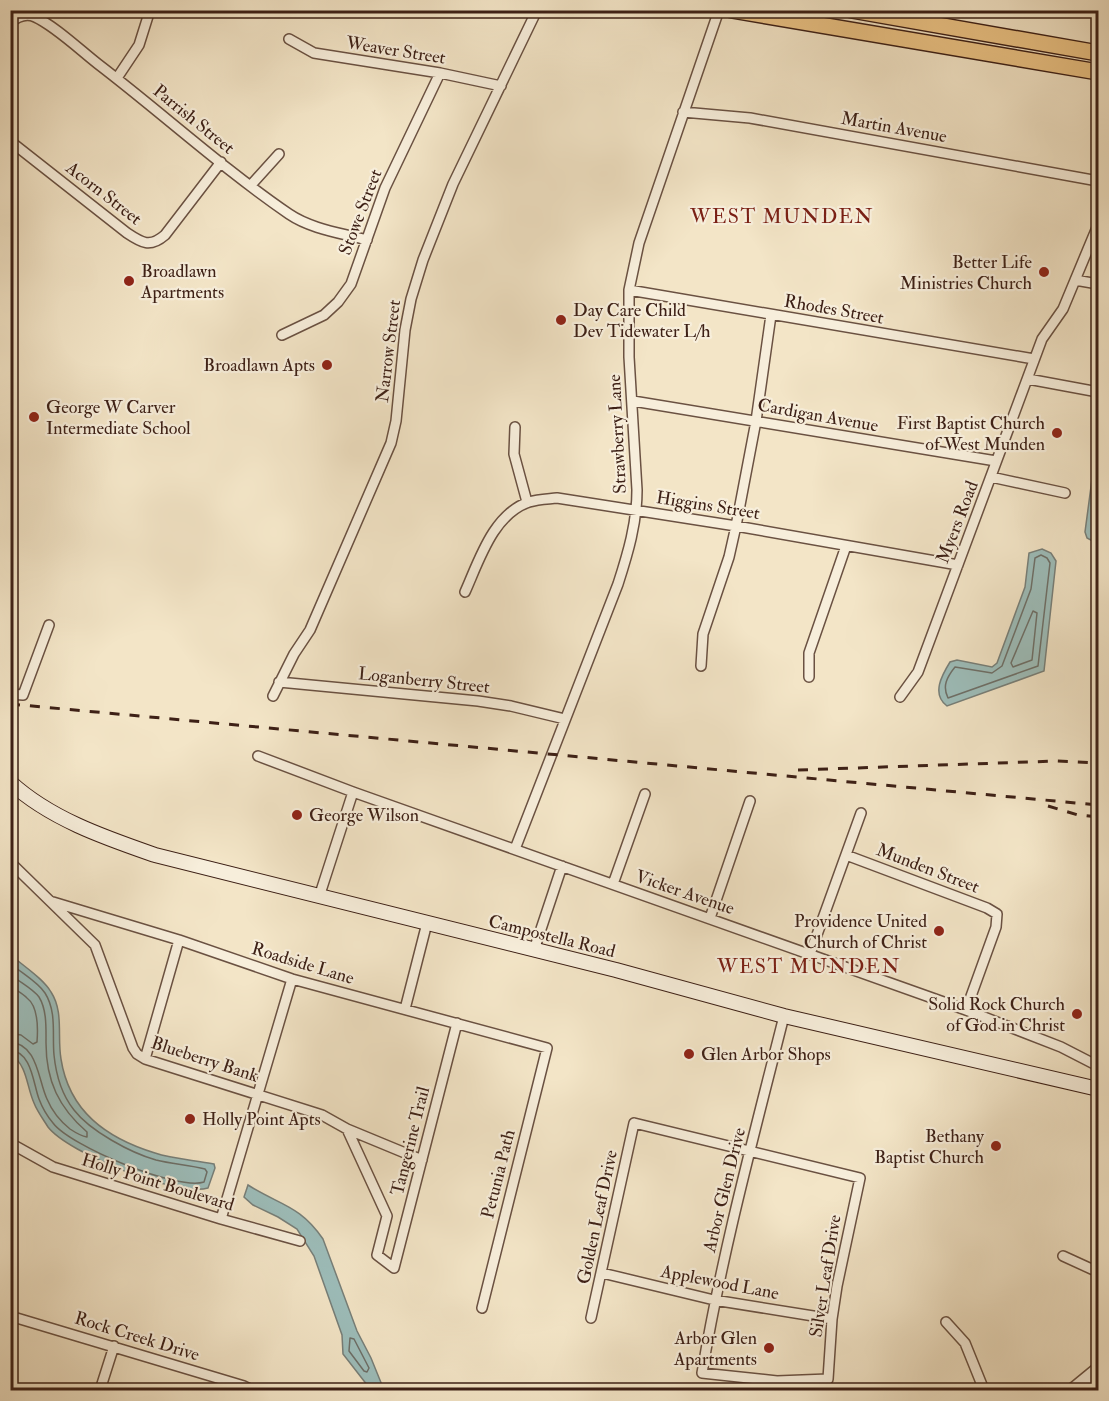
<svg xmlns="http://www.w3.org/2000/svg" width="1109" height="1401" viewBox="0 0 1109 1401" font-family="'IM FELL Double Pica',serif">
  <rect width="100%" height="100%" fill="#f3e5c7"/>
  <filter id="stains"><feTurbulence type="fractalNoise" baseFrequency=".00333" numOctaves="4"/><feColorMatrix values="0 0 0 0 .2 0 0 0 0 .09 0 0 0 0 .02 0 0 0 .5 -.17"/></filter>
  <radialGradient id="worn" r=".72"><stop offset=".6" stop-color="#630" stop-opacity="0"/><stop offset="1" stop-color="#630" stop-opacity=".3"/></radialGradient>
  <path fill="#9dbebb" stroke="#777f79" stroke-width="1.5" d="M1098,471V544L1087,538L1085,532L1092,479Z
    M1042,549L1051,553L1056,561L1044,671L947,706C931,694 942,675 950,662L957,660L992,667L997,663L1025,587L1029,553Z
    M11,955C23,966 43,978 51,992C64,1012 57,1036 61,1059C69,1111 106,1138 155,1153C173,1159 194,1160 214,1164L215,1168L208,1188C176,1197 68,1153 48,1127C43,1119 37,1111 34,1103C26,1085 28,1067 11,1054Z
    M248,1185C279,1205 300,1205 323,1239L357,1331L371,1358L384,1390H371L343,1354L342,1335L314,1256L297,1229L278,1217L253,1205L244,1197Z"/>
  <g fill="none" stroke-linecap="round" stroke-linejoin="round">
    <path stroke="#6d6f68" stroke-width="1.5" d="M1098,480L1092,531L1093,535L1098,538
      M1041,555L1047,558L1050,563L1038,666L948,698C942,686 947,677 955,667L992,673L1002,666L1031,589L1035,558Z
      M1033,611L1037,613L1032,660L1013,667L1011,663Z
      M10,963C21,973 37,981 45,993C57,1012 52,1035 54,1055C56,1075 62,1095 74,1110C90,1131 131,1153 156,1160C172,1164 189,1165 205,1169L207,1172L204,1182C177,1191 70,1146 53,1123C47,1116 42,1107 39,1099C33,1083 32,1052 10,1050
      M10,974C19,982 32,988 39,997C47,1010 46,1028 46,1043C46,1081 59,1108 87,1132V1137C81,1136 76,1133 70,1129C60,1121 52,1111 47,1099C38,1080 38,1044 10,1042
      M10,986C16,990 22,993 27,998C39,1007 38,1029 37,1042L33,1044L21,1035L10,1033
      M350,1338L354,1339L369,1368L367,1372L364,1371L349,1351Z"/>
    <defs>
      <path id="minor" d="M10,23C17,17 26,13 35,17C55,26 80,50 98,64C162,113 222,168 289,214C311,229 341,233 367,240
        M289,39L314,53L440,73L501,86
        M117,78L139,45L150,10
        M683,112L750,118L1098,181
        M10,141L127,233C142,243 150,248 165,235L221,162
        M251,185L279,154
        M1075,280L1098,284
        M629,290L1034,359
        M282,335L324,315L338,302L351,284L385,188L440,73
        M1028,379L1098,392
        M633,401L996,461
        M515,427L514,454L527,502
        M991,477L1065,493
        M465,592C479,561 493,514 529,502C538,499 548,499 557,498L736,526L958,565
        M701,666L703,634L729,557L736,526L756,421L771,315
        M809,677V653L846,546
        M279,682L478,701L511,706L565,719
        M10,694L23,695L49,625
        M273,696L294,654L310,630L391,443L396,421L405,330L411,299L423,260L453,184L537,10
        M900,697L918,672L1042,339L1063,309L1098,225
        M258,756L353,792L966,1010L1061,1047L1098,1066
        M515,849L618,584C628,553 637,523 637,490L629,357V290L639,243L719,10
        M846,855L987,908L997,914L996,927L966,1010
        M10,862L95,945L133,1048L137,1054L145,1059L322,1115L347,1129L422,1160
        M613,884L645,794
        M319,897L353,792
        M53,902L179,940L292,979L547,1048L482,1308
        M710,918L750,801
        M534,950L562,866
        M810,954L861,813
        M405,1009L427,923
        M145,1059L179,940
        M347,1129L387,1216L377,1255L394,1268L457,1023
        M10,1143L53,1167L221,1219L300,1241
        M221,1219L292,979
        M1063,1256L1098,1272
        M602,1273L714,1300L832,1319
        M10,1316L244,1386L252,1390
        M591,1318L634,1123L860,1178L837,1286L832,1319L828,1379L777,1381L702,1373C722,1253 754,1135 784,1016
        M946,1322L965,1343L984,1390
        M1087,1376L1098,1390
        M100,1390L114,1346
        M1070,1390L1098,1367"/>
      <path id="secondary" d="M10,782C50,819 106,838 155,855L616,970L784,1016L1098,1089"/>
      <path id="primary" d="M732,10L1098,72
        M852,10L1098,53"/>
    </defs>
    <use href="#minor" stroke="#6a5142" stroke-width="12"/>
    <use href="#secondary" stroke="#3d2016" stroke-width="16"/>
    <use href="#primary" stroke="#3d2016" stroke-width="18"/>
    <use href="#minor" stroke="#f7eedb" stroke-width="9"/>
    <use href="#secondary" stroke="#f7eedb" stroke-width="14"/>
    <use href="#primary" stroke="#eac284" stroke-width="15"/>
    <path stroke="#3d2016" stroke-width="3" stroke-dasharray="10 10" stroke-linecap="butt" d="M10,704L1098,805
      M798,770L1056,761L1098,763
      M1048,806L1078,815L1098,817"/>
  </g>
  <g fill="#8f2418" stroke="#f7eedb" stroke-width="2">
    <circle cx="1044" cy="272" r="6"/>
    <circle cx="129" cy="281" r="6"/>
    <circle cx="561" cy="320" r="6"/>
    <circle cx="327" cy="365" r="6"/>
    <circle cx="34" cy="417" r="6"/>
    <circle cx="1057" cy="433" r="6"/>
    <circle cx="297" cy="815" r="6"/>
    <circle cx="939" cy="931" r="6"/>
    <circle cx="1077" cy="1014" r="6"/>
    <circle cx="689" cy="1054" r="6"/>
    <circle cx="190" cy="1119" r="6"/>
    <circle cx="996" cy="1146" r="6"/>
    <circle cx="769" cy="1348" r="6"/>
  </g>
  <g text-anchor="middle" stroke-width="4.5" stroke-linejoin="round" paint-order="stroke">
    <g font-size="18" fill="#3d2016" stroke="#f7eedb">
      <text transform="translate(396 50) rotate(9)" y="6">Weaver Street</text>
      <text transform="translate(194 119) rotate(39)" y="6">Parrish Street</text>
      <text transform="translate(894 127) rotate(10)" y="6">Martin Avenue</text>
      <text transform="translate(104 193) rotate(38)" y="6">Acorn Street</text>
      <text transform="translate(360 212) rotate(-69)" y="6">Stowe Street</text>
      <text transform="translate(834 309) rotate(10)" y="6">Rhodes Street</text>
      <text transform="translate(388 351) rotate(-83)" y="6">Narrow Street</text>
      <text transform="translate(818 415) rotate(10)" y="6">Cardigan Avenue</text>
      <text transform="translate(617 434) rotate(-93)" y="6">Strawberry Lane</text>
      <text transform="translate(708 505) rotate(9)" y="6">Higgins Street</text>
      <text transform="translate(957 522) rotate(-69)" y="6">Myers Road</text>
      <text transform="translate(424 680) rotate(6)" y="6">Loganberry Street</text>
      <text transform="translate(928 868) rotate(21)" y="6">Munden Street</text>
      <text transform="translate(685 892) rotate(19)" y="6">Vicker Avenue</text>
      <text transform="translate(552 936) rotate(14)" y="6">Campostella Road</text>
      <text transform="translate(303 963) rotate(17)" y="6">Roadside Lane</text>
      <text transform="translate(205 1059) rotate(18)" y="6">Blueberry Bank</text>
      <text transform="translate(410 1141) rotate(-76)" y="6">Tangerine Trail</text>
      <text transform="translate(498 1174) rotate(-76)" y="6">Petunia Path</text>
      <text transform="translate(158 1182) rotate(17)" y="6">Holly Point Boulevard</text>
      <text transform="translate(724 1190) rotate(-76)" y="6">Arbor Glen Drive</text>
      <text transform="translate(597 1217) rotate(-78)" y="6">Golden Leaf Drive</text>
      <text transform="translate(825 1276) rotate(-81)" y="6">Silver Leaf Drive</text>
      <text transform="translate(720 1282) rotate(11)" y="6">Applewood Lane</text>
      <text transform="translate(137 1336) rotate(17)" y="6">Rock Creek Drive</text>
    </g>
    <g font-size="18" fill="#3d2016" stroke="#f7eedb" text-anchor="end">
      <text x="1032" y="268">Better Life<tspan x="1032" dy="21">Ministries Church</tspan></text>
      <text x="141" y="277" text-anchor="start">Broadlawn<tspan x="141" dy="21">Apartments</tspan></text>
      <text x="573" y="316" text-anchor="start">Day Care Child<tspan x="573" dy="21">Dev Tidewater L/h</tspan></text>
      <text x="315" y="371">Broadlawn Apts</text>
      <text x="46" y="413" text-anchor="start">George W Carver<tspan x="46" dy="21">Intermediate School</tspan></text>
      <text x="1045" y="429">First Baptist Church<tspan x="1045" dy="21">of West Munden</tspan></text>
      <text x="309" y="821" text-anchor="start">George Wilson</text>
      <text x="927" y="927">Providence United<tspan x="927" dy="21">Church of Christ</tspan></text>
      <text x="1065" y="1010">Solid Rock Church<tspan x="1065" dy="21">of God in Christ</tspan></text>
      <text x="701" y="1060" text-anchor="start">Glen Arbor Shops</text>
      <text x="202" y="1125" text-anchor="start">Holly Point Apts</text>
      <text x="984" y="1142">Bethany<tspan x="984" dy="21">Baptist Church</tspan></text>
      <text x="757" y="1344">Arbor Glen<tspan x="757" dy="21">Apartments</tspan></text>
    </g>
    <g font-size="20" letter-spacing="1.5" fill="#7a1f14" stroke="#f7eedb">
      <text x="782" y="223">WEST MUNDEN</text>
      <text x="809" y="973">WEST MUNDEN</text>
    </g>
  </g>
  <rect width="1109" height="1401" fill="none" stroke="#f3e5c7" stroke-width="36"/>
  <rect x="12" y="12" width="1085" height="1377" fill="none" stroke="#3d2016" stroke-width="3"/>
  <rect x="18" y="18" width="1073" height="1365" fill="none" stroke="#3d2016" stroke-width="1.5"/>
  <rect width="100%" height="100%" filter="url(#stains)"/>
  <rect width="100%" height="100%" fill="url(#worn)"/>
</svg>
